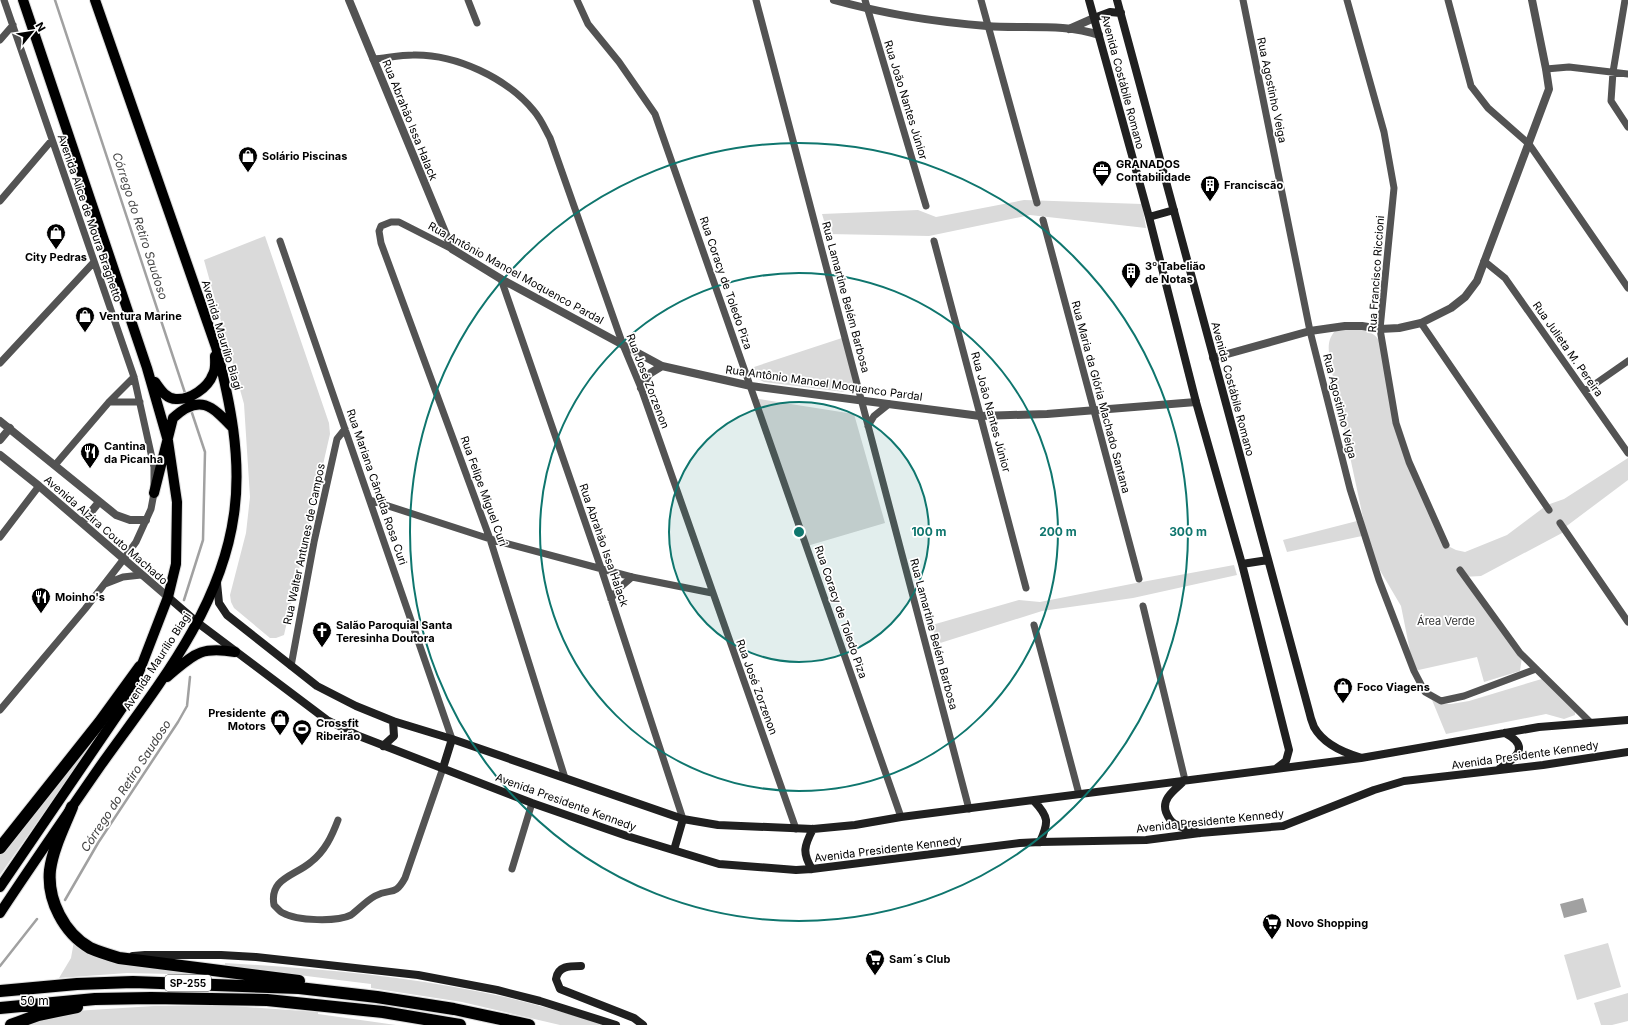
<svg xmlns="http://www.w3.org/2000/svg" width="1628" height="1025" viewBox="0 0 1628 1025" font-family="Inter,sans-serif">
  <rect width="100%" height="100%" fill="#fff"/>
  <path fill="#dadada" d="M1024,200L1142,204L1146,228L1030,215L929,236L828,234L822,214L918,210L936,217Z
    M265,236L329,423L330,434L284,635L276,638H270L234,608L231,602L230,595L246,533L250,497L244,404L204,260Z
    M1355,329C1371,332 1375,332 1383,347L1402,441L1446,545L1456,550L1465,552L1507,535L1547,505L1564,499L1628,458V480L1564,528L1562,533L1481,576L1462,577L1522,657L1520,671L1484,682L1477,657L1414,671L1401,606L1371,555L1330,363C1329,351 1326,341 1335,331Z
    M845,337L857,381L844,392L764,382L758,379L754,367Z
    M753,398L854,414L885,523L807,546Z
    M1357,521L1362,536L1287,552L1283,540Z
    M1234,565L1237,575L1133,598L1042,611L937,644L932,625L1019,600L1040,602L1131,584Z
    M1545,678C1557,689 1577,695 1575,715L1564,719L1546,714L1446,734L1432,700L1440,704H1451L1469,701Z
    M89,743L90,747L0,875V852Z
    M74,941L214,975L127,973L59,978L71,958Z
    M1608,943L1621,987L1577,1000L1564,955Z
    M225,963C311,968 397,975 481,992C524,1000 566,1013 607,1025H560L462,1002L371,988V984L225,966Z
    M1628,993V1021L1612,1025H1601L1594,1003Z
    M154,1006H232L318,1012V1014L396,1025H19L75,1011Z"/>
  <path fill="#a1a1a1" d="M1583,898L1587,912L1564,918L1560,904Z"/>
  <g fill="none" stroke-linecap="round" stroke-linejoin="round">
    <path stroke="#a1a1a1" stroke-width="2.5" d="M55,0L186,396
      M184,600L203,540L205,452L191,410
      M65,900L98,843L178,722L187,706L190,677
      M0,966L37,919"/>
    <defs>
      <path id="primary" d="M155,382C160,389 166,399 176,399C190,400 208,388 213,374C216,369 215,362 215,356
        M154,493L173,418C200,393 212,406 233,428
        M167,677C194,655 198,646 235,652
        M0,887L129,698L168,597L176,564L177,502L168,441L147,368L23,0
        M0,913C33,863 67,814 101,765C156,688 221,610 234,514C242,458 230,401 216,347L95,0"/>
      <path id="motorway" d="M72,807C64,827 53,848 50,870C47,900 64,933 90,948C99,952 109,955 119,958L299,981
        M0,848L100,722L140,667
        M0,991L77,984L133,982L299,988L377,997L454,1009L529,1025
        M0,1008L95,999L151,998L267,1000L383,1012L460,1025
        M11,1025L38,1015L77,1007"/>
    </defs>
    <use href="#primary" stroke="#dbdbdb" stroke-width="12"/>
    <use href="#motorway" stroke="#dbdbdb" stroke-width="14"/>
    <path stroke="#535353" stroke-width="7" d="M468,0L477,23
      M577,0L588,24L619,62L655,114L901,817
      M756,0L969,809
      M865,0L926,206
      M981,0L1037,203
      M1243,0L1310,331L1350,489L1379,580L1414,671L1425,692L1441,701L1464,696L1536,669
      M1347,0L1384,132L1394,188L1380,329L1396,423L1409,462L1446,545
      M1448,0L1471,86L1488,108L1529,144L1628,288
      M1625,0L1613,72L1611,101L1628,127
      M0,40L13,25
      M373,59C386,58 400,55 413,55C456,54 507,78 534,111C541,119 545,129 550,138L623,345L641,388L796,829
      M1546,69L1569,67L1628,74
      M0,201L52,140
      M1043,220L1139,579
      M280,241L452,739
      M934,241L1026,588
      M452,249L399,222H391L381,226L379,231L381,243L490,539L565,778
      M1484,261L1505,278L1628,453
      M501,279L601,568L683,819
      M1421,323L1549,510
      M0,363L94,262
      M1585,391L1628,361
      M109,402H140
      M868,426L874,416L889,404
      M55,465L109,402L134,377
      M370,500L490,539L632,577L712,593
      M1560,523L1628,622
      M0,537L39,486
      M1460,570L1520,653L1590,722
      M105,584L123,577L141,575
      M611,599L617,590L632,577
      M1143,606L1185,780
      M1034,625L1079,794
      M291,666L314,542L337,439L345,429
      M0,710L85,609L123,560L136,542L151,509L154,493V467L134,377L4,0
      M338,820C332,836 325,851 311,862C295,876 269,878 274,905C277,908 280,912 283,913C297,921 337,922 351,915C359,909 366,901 375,896C391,887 394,898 405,878L443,768
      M512,869L532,803"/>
    <path stroke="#535353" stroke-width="8" d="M349,0L452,249L501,279L662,366L751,386L980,416L1047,414L1196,402
      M834,0C884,14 935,22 987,26C1024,29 1064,23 1099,35
      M1069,29L1094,18
      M1213,358L1310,331L1345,326H1362L1380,329L1399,328L1421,323L1451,308L1465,297L1477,281L1549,89L1546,69L1532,0
      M641,388L649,374L662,366
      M0,421L116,515L130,520H146
      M0,440L10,428
      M0,455L39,486L168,597
      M82,523L99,502"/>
    <path stroke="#202020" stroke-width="8" d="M1089,0L1149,217L1196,402L1242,564L1289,750L1286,761L1277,768
      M1117,0L1309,711C1310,716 1312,722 1314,727C1323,743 1342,752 1359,757
      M1094,18L1110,12L1121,13
      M1149,217L1174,210
      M1242,564L1268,560
      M217,583L219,603L227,615L317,686L356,706L393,721L452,739L683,819L718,825L813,829L855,825L901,817L1361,758L1539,727L1628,720
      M168,597L198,623L327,720L359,736L532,803L627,836L719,864L796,870L812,869L1020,843L1040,842L1146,840L1200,833L1283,826L1374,790L1404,781L1543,765L1628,752
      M383,746L394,736L393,721
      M443,768L452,739
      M1499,769C1516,758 1531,747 1505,733
      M1185,780C1176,789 1161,798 1166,812C1168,817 1171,822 1175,824C1182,828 1191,830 1199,833
      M1034,801C1049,817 1049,822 1040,842
      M674,850L683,819
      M812,869C802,853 804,846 813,829
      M133,956L145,955H221L256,957L418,975L497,990L540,1001L616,1025
      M581,966C569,966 558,966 556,979L560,989L634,1018L643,1025"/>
    <use href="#primary" stroke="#000" stroke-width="10"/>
    <use href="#motorway" stroke="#000" stroke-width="12"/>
  </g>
  <circle cx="799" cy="532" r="130" fill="#0f766e" fill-opacity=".12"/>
  <g fill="none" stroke="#0f766e" stroke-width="2">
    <circle cx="799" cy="532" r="130"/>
    <circle cx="799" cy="532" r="259"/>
    <circle cx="799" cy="532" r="389"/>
  </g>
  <defs>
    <symbol id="shop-pin" viewBox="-11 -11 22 30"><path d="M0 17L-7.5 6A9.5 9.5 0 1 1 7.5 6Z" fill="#000" stroke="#fff"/><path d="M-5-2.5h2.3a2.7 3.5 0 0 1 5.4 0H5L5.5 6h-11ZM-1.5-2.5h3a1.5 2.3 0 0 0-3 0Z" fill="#fff"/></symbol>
    <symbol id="office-pin" viewBox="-11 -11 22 30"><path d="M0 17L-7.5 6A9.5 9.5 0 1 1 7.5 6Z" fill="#000" stroke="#fff"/><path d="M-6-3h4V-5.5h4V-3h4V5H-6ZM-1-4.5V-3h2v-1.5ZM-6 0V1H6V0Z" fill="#fff"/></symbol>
    <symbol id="building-pin" viewBox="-11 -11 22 30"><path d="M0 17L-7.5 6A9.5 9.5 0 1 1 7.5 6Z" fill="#000" stroke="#fff"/><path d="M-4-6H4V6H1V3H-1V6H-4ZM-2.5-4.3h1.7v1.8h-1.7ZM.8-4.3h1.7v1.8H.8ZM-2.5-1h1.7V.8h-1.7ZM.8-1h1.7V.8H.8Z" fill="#fff"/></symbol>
    <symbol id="restaurant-pin" viewBox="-11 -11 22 30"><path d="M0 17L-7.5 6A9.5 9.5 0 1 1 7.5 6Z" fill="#000" stroke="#fff"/><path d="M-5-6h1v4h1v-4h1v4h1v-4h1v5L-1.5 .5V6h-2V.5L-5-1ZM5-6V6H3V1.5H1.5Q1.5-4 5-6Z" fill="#fff"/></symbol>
    <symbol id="church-pin" viewBox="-11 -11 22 30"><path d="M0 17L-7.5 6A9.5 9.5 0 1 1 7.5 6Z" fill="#000" stroke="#fff"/><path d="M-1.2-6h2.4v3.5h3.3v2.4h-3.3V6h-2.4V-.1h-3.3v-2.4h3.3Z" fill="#fff"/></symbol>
    <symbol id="stadium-pin" viewBox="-11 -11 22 30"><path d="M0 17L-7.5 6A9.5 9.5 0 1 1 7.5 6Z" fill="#000" stroke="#fff"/><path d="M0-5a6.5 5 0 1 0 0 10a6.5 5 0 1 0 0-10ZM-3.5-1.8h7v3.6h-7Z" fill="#fff"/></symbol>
    <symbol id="supermarket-pin" viewBox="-11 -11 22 30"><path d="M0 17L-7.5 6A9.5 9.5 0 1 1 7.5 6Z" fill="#000" stroke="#fff"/><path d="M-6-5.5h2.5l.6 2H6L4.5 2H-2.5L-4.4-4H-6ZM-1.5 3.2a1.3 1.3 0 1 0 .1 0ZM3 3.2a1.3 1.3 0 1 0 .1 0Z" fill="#fff"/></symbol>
  </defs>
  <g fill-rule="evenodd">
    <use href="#shop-pin" x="237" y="145" width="22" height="30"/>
    <use href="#office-pin" x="1091" y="159" width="22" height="30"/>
    <use href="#building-pin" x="1199" y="174" width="22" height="30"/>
    <use href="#shop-pin" x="45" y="222" width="22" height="30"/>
    <use href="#building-pin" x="1120" y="261" width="22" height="30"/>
    <use href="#shop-pin" x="74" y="305" width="22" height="30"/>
    <use href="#restaurant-pin" x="79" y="441" width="22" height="30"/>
    <use href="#restaurant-pin" x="30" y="586" width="22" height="30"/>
    <use href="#church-pin" x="311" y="620" width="22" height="30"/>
    <use href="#shop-pin" x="1332" y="676" width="22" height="30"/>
    <use href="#shop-pin" x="269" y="708" width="22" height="30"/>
    <use href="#stadium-pin" x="291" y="718" width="22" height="30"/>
    <use href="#supermarket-pin" x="1261" y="912" width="22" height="30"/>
    <use href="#supermarket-pin" x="864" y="948" width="22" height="30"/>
  </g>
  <g text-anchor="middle" stroke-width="3.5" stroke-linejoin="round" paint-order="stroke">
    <rect fill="#fff" stroke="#4c4c4c" stroke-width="1" x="165" y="975" width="46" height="16" rx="3"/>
    <g font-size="10" font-weight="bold" fill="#000">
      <text x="188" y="987">SP-255</text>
    </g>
    <g font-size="11" fill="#000" stroke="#fff">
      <text transform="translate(1123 82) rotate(75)" y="4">Avenida Costábile Romano</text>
      <text transform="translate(1272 90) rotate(78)" y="4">Rua Agostinho Veiga</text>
      <text transform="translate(906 100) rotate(73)" y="4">Rua João Nantes Júnior</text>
      <text transform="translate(410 120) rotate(68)" y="4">Rua Abrahão Issa Halack</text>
      <text transform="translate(90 218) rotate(71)" y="4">Avenida Alice de Moura Braghetto</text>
      <text transform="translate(516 273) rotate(29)" y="4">Rua Antônio Manoel Moquenco Pardal</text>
      <text transform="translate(1376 274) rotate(-86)" y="4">Rua Francisco Riccioni</text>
      <text transform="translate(726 283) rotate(71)" y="4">Rua Coracy de Toledo Piza</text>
      <text transform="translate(846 297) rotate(75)" y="4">Rua Lamartine Belém Barbosa</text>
      <text transform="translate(222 335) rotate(73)" y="4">Avenida Maurílio Biagi</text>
      <text transform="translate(1568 349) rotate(55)" y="4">Rua Julieta M. Pereira</text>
      <text transform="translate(648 381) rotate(69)" y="4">Rua José Zorzenon</text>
      <text transform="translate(824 383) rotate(8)" y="4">Rua Antônio Manoel Moquenco Pardal</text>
      <text transform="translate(1233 389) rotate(75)" y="4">Avenida Costábile Romano</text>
      <text transform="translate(1101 397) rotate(75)" y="4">Rua Maria da Glória Machado Santana</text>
      <text transform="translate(1340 406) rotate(76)" y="4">Rua Agostinho Veiga</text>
      <text transform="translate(991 412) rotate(75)" y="4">Rua João Nantes Júnior</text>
      <text transform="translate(377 487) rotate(71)" y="4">Rua Mariana Cândida Rosa Curi</text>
      <text transform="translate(484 491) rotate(70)" y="4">Rua Felipe Miguel Curi</text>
      <text transform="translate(106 530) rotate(41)" y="4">Avenida Alzira Couto Machado</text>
      <text transform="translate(304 544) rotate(-78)" y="4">Rua Walter Antunes de Campos</text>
      <text transform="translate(604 545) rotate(71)" y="4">Rua Abrahão Issa Halack</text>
      <text transform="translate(841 612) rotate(71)" y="4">Rua Coracy de Toledo Piza</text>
      <text transform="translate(934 634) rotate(75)" y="4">Rua Lamartine Belém Barbosa</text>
      <text transform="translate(157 661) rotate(-57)" y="4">Avenida Maurílio Biagi</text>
      <text transform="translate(757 687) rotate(70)" y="4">Rua José Zorzenon</text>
      <text transform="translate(1525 755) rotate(-8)" y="4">Avenida Presidente Kennedy</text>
      <text transform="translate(566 802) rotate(20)" y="4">Avenida Presidente Kennedy</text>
      <text transform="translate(1210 821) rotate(-6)" y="4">Avenida Presidente Kennedy</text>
      <text transform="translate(888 849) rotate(-7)" y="4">Avenida Presidente Kennedy</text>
    </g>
    <g font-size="11" font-weight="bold" fill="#000" stroke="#fff" text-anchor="start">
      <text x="262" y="160">Solário Piscinas</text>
      <text x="1116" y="168">GRANADOS<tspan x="1116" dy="13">Contabilidade</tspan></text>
      <text x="1224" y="189">Franciscão</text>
      <text x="56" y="261" text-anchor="middle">City Pedras</text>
      <text x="1145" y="270">3º Tabelião<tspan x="1145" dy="13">de Notas</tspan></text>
      <text x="99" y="320">Ventura Marine</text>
      <text x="104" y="450">Cantina<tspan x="104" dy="13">da Picanha</tspan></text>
      <text x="55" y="601">Moinho's</text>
      <text x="336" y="629">Salão Paroquial Santa<tspan x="336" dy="13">Teresinha Doutora</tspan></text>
      <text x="1357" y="691">Foco Viagens</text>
      <text x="266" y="717" text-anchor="end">Presidente<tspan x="266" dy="13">Motors</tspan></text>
      <text x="316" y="727">Crossfit<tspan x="316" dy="13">Ribeirão</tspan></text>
      <text x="1286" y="927">Novo Shopping</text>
      <text x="889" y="963">Sam´s Club</text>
    </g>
    <g font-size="11" fill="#313131" stroke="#fff">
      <text x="1446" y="625">Área Verde</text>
    </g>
    <g font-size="12" font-style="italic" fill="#424242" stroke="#fff">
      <text transform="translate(140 226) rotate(72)" y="4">Córrego do Retiro Saudoso</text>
      <text transform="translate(126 786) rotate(-57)" y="4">Córrego do Retiro Saudoso</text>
    </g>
  </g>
  <circle cx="799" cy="532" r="6" fill="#0f766e" stroke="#fff" stroke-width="2"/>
  <g font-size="12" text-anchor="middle" font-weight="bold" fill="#0f766e" stroke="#fff" stroke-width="3.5" stroke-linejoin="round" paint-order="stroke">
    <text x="929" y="536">100 m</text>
    <text x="1058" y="536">200 m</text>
    <text x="1188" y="536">300 m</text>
  </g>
  <g transform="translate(32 32) rotate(60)" stroke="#ffffff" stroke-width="3" paint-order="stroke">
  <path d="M0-3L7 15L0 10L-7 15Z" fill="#000000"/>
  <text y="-6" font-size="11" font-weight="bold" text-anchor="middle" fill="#000000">N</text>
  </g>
  <path d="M14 1005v6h65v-6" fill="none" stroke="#000000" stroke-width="2"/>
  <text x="20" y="1005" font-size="12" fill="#000000" stroke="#ffffff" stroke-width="3" paint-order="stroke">50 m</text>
</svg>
